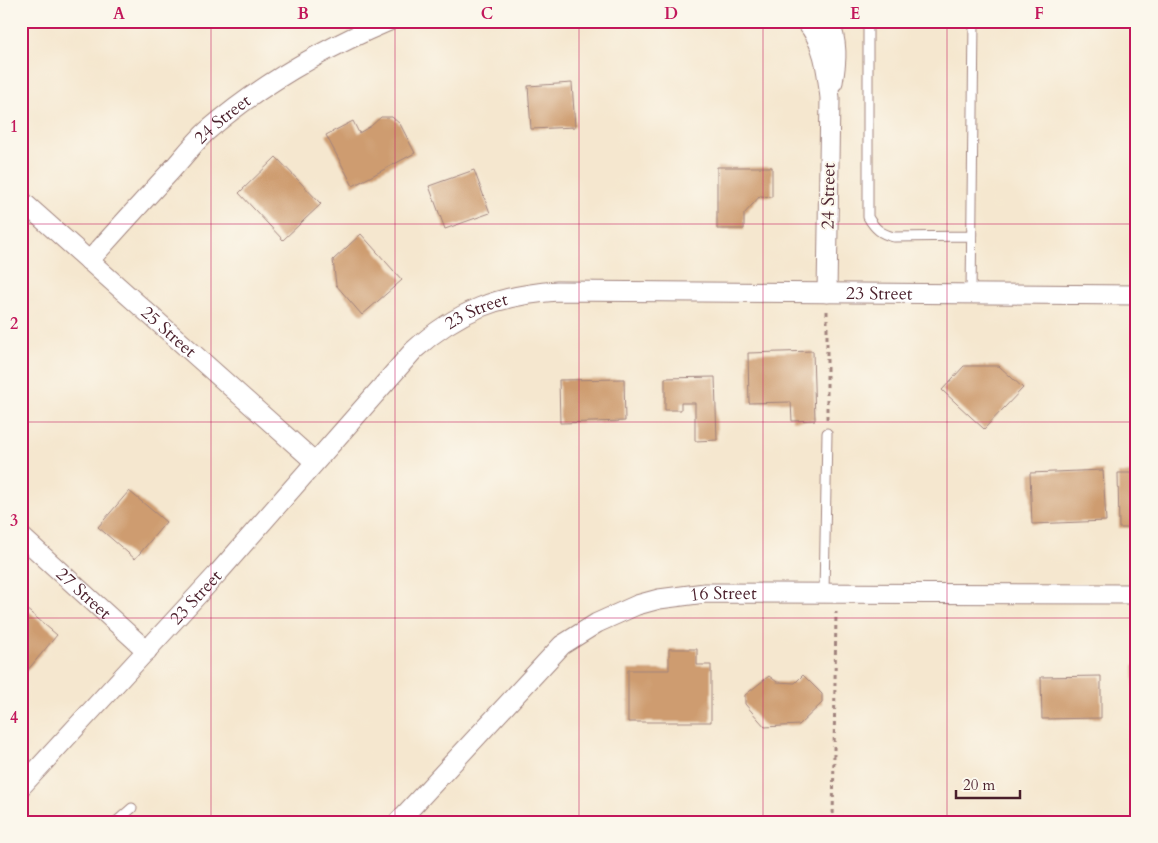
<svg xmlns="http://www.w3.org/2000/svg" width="1158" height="843" viewBox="0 0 1158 843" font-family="Cardo,serif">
  <rect width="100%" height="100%" fill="#fbf7ec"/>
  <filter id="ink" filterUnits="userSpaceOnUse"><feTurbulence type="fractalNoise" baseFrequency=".02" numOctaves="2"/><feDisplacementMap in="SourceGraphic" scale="10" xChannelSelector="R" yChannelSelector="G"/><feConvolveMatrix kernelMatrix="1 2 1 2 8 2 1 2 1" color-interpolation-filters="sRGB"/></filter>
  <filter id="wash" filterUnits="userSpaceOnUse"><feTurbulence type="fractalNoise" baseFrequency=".0096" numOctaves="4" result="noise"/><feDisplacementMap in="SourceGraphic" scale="20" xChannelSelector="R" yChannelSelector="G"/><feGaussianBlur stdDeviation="1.12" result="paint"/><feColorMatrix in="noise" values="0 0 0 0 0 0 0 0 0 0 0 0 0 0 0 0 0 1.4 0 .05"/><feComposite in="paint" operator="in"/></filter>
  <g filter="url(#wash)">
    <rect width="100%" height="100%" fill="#f5e7cf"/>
    <g id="blocks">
      <path fill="#ce9c70" d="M572,83L575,127L531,129L528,86Z
        M381,117H392L400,124L415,153L353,186L326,135L353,121L359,133L371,126Z
        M276,157L321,204L283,240L239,193Z
        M717,167H772V197L760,196L744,214V229H717Z
        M474,170L490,213L445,229L429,186Z
        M361,234L402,280L362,315L336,285L333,260Z
        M813,351L815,420L792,421L791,402L749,403L748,353Z
        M964,366H999L1023,388L984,429L942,390Z
        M715,377L717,440L695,441V403H681V410H665V378Z
        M624,379L625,421L560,423L559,380Z
        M1103,470L1106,521L1032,524L1030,473Z
        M1118,473H1137V528H1119Z
        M129,491L166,522L135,559L98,527Z
        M25,608L57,635L21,678V613Z
        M669,649H697V665H711V722H628V670H669Z
        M1133,665H1137V706H1135Z
        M803,675L822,694V703L799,725L765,727L745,704V695L769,676L777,682L795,683Z
        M1101,676V718L1042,719L1041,677Z"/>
    </g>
  </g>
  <g filter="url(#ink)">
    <use href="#blocks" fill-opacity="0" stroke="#a0837d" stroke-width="1"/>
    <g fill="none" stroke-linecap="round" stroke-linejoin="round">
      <defs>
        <path id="lane" d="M868,21V217C875,229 881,234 894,237L971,236
          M971,294L974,21
          M824,593L827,433
          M116,822L132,808"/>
        <g id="street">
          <path d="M805,21C824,41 827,71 830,98L827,293"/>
          <path d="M829,21C838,42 837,60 833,82"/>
          <path id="s1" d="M21,200L315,462"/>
          <path id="s2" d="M89,261C116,231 142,202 169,173C181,160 193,144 207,131C261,84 323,49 389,21"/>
          <path id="s3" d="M21,536L147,651"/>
          <path id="s4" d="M21,787L218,573L414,350C457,311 499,295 557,291L1137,295"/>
          <path id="s5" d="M398,822L562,645L597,623L637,605L659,599L705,593L1137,594"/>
        </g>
      </defs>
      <use href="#lane" stroke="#a0837d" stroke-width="11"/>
      <use href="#street" stroke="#a0837d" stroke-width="21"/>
      <path stroke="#a0837d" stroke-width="3" stroke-dasharray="4 4" stroke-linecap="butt" d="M827,311V420
        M833,822L836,612"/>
      <use href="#lane" stroke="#fff" stroke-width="9"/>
      <use href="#street" stroke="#fff" stroke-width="19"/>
    </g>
  </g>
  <path fill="none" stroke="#c2185b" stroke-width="1" stroke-opacity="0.55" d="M211,21V822M395,21V822M579,21V822M763,21V822M947,21V822M21,224H1137M21,422H1137M21,618H1137"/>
  <g text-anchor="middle" stroke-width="4" stroke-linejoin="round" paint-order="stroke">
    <g font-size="18" fill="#4a1f2b" stroke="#fbf7ec">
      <text dy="6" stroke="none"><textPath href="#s2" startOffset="195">24 Street</textPath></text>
      <text transform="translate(828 196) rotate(-89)" y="6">24 Street</text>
      <text dy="6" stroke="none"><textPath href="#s4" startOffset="1068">23 Street</textPath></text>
      <text dy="6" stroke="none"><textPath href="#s4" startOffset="662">23 Street</textPath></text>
      <text dy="6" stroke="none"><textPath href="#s1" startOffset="198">25 Street</textPath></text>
      <text dy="6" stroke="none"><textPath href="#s3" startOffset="85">27 Street</textPath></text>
      <text dy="6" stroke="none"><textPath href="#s5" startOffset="414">16 Street</textPath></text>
      <text dy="6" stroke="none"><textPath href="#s4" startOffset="258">23 Street</textPath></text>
    </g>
  </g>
  <rect width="1158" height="843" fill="none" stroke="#fbf7ec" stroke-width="55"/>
  <path d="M956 790v8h64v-8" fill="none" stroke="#4a1f2b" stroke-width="2.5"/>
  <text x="963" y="790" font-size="15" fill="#4a1f2b" stroke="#fbf7ec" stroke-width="4" paint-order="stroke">20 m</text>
  <rect x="28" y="28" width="1102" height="788" fill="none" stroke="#c2185b" stroke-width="2"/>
  <g font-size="16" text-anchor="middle" font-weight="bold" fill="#c2185b">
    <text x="119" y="19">A</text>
    <text x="303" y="19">B</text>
    <text x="487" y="19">C</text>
    <text x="671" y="19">D</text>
    <text x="855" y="19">E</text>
    <text x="1039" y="19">F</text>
    <text x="14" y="132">1</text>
    <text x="14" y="329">2</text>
    <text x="14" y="526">3</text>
    <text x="14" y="723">4</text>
  </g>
</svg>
